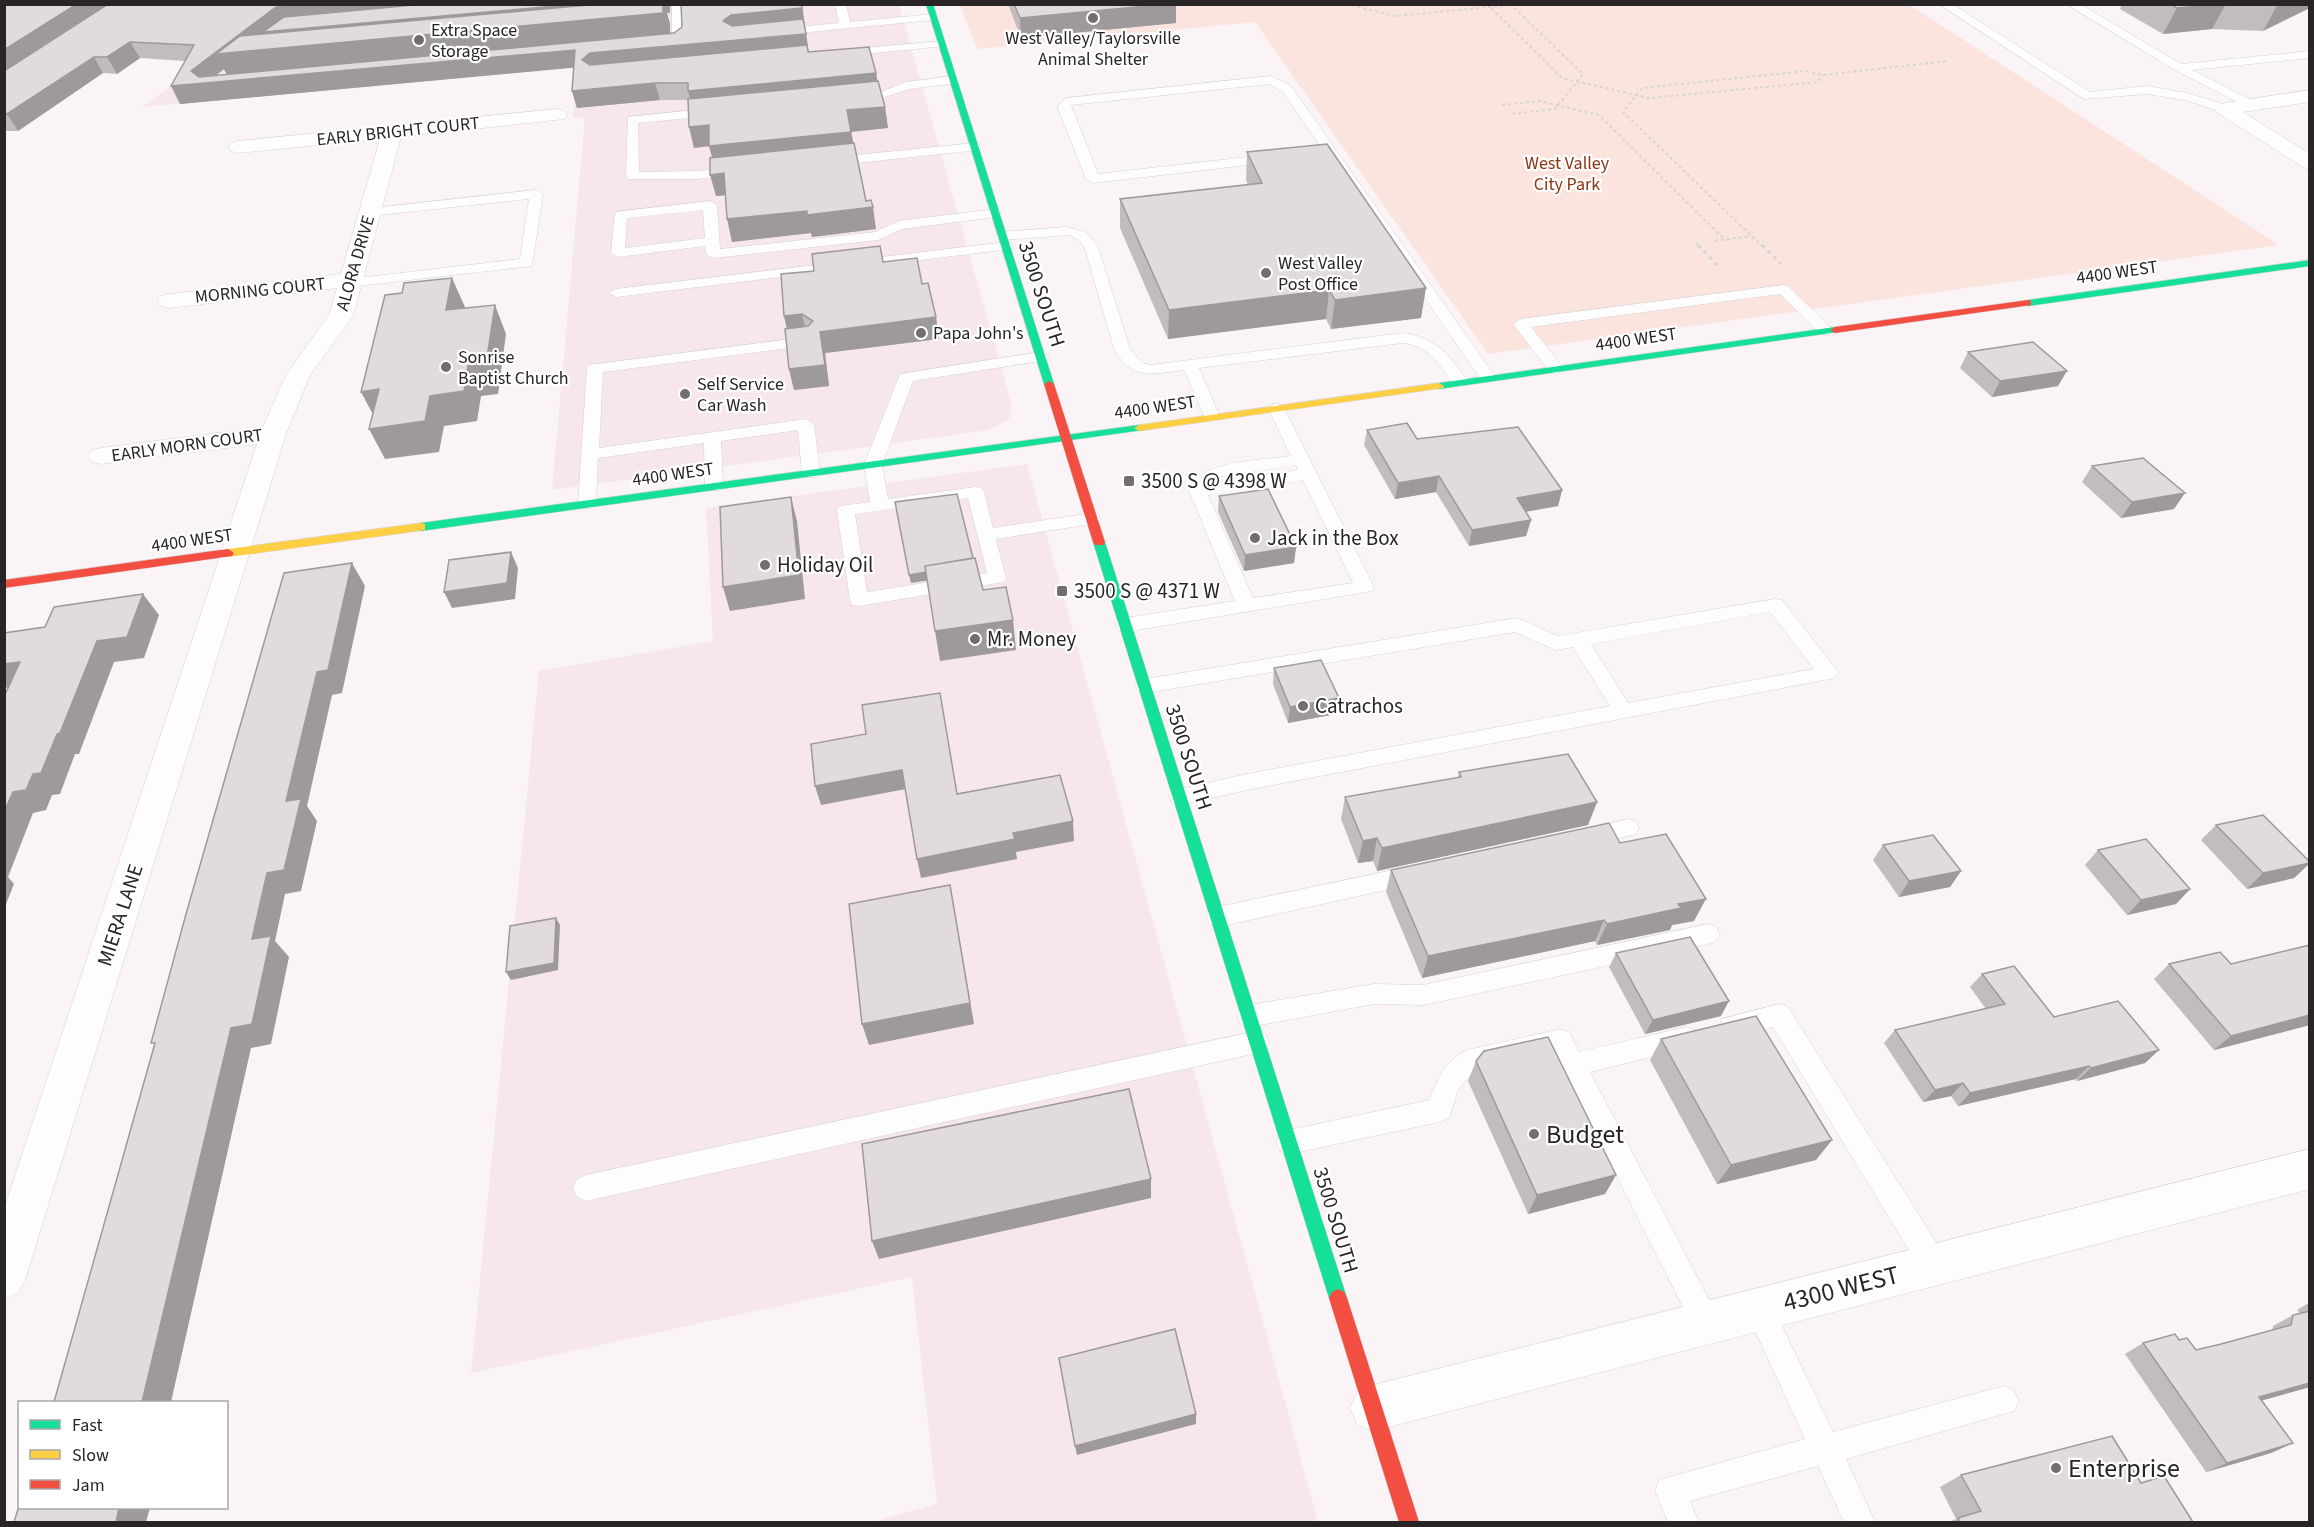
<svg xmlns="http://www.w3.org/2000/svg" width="2314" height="1527" viewBox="0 0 2314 1527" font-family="'Source Sans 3',sans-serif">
  <rect width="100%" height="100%" fill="#faf4f6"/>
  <path fill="#f7e7eb" d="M386,4L899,5L1012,406L1009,419L989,430L552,490L585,117L573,118L577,67L142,107L269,14Z
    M1027,464L1318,1522H873L937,1504L912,1277L471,1373L539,671L713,641L706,508Z"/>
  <path fill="#fbe4de" d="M960,5H1910L2279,245L1488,354L1255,22L977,49Z"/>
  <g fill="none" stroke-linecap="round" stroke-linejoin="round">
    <defs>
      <path id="lane" d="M672,4H682L684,44C678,49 663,50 657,45L659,43L672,41Z
        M835,4H846L850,22L933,14L939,17L933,20L778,35L772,32L778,29L839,23Z
        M1939,4H1952L2090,92L2147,86L2187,93L2229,106L2231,109L2225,113L2185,100L2147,94L2084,99Z
        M2066,4H2080L2181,64L2310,51V58L2192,70L2253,101V107L2249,108L2175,70Z
        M941,41L945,42V46L843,56L837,53L843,50Z
        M953,76L959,80L957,83C942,86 926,86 910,89C895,92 860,110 847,98L853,94L881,92L906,82Z
        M1271,76L1291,86L1496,378L1494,381H1482L1283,92L1269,84L1071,105L1098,174L1274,154L1280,158L1274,162L1093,183L1086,179L1057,106L1067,98Z
        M715,108L721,112L719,115L638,123L639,172L697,171L737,167L742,168L744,171L742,174L697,179H628L626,176L628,117Z
        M974,143L979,144L980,147L979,150L828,166L822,162L828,158Z
        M536,190L543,194L532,266L349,287L342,283L349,279L520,259L529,199L370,216L365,215L363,212L365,209Z
        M710,201L717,205L720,249L875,232L899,221L995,209L1002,213L995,217L902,229L878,240L713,258L706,254L705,246L618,257L611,253L615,212ZM703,210L705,238L625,248L627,218Z
        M1065,227L1086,232L1097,244L1130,349L1142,363L1150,365L1403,333C1436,337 1451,356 1468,382L1460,387L1454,385C1441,366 1429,346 1403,343L1199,368L1220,417L1218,420H1206L1184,370C1153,374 1132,381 1114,349L1085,249L1080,241L1070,235L1002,240L995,236L1002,232Z
        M1006,242L1011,243L1013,246L1011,249L616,297L609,293L616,289Z
        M1783,285L1788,286L1831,328L1834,331L1831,334H1821L1780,294L1531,327L1564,369L1556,374L1550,372L1513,324L1521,319Z
        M807,337L815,342L812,345L603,372L599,448L806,419L814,424L820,473L817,477H805L802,473L798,430L721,441L723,486L720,490H708L705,486L704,443L598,458L596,504L593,508H581L578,504L587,368L589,365Z
        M1041,352L1049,357L1047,360L913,381L882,465L888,499L975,487L981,488L984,492L993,528L1092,513L1098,515L1101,519L1098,523L996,539L1006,578L1004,582L859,606L852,605L850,600L837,510L840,506L870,502L864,465L900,374ZM968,498L987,573L867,592L855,514Z
        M1276,403L1284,408L1374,587L1372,591L1125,632L1118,630L1115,625L1118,620L1125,618L1235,601L1189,491C1197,460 1264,460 1291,456L1268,408ZM1296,465L1298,470L1210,484L1219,477ZM1303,480L1353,583L1253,598L1208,495Z
        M1775,599L1782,600L1835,668L1838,673L1835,678L1247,790L1180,805L1172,803L1169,797L1172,791L1180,789L1247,774L1610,706L1573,647L1556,650L1515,632L1145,693L1138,691L1135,686L1138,681L1145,679L1517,618L1558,636ZM1770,612L1814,669L1628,703L1591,644Z
        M1628,819L1636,822L1639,828L1636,834L1585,847L1577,844L1574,838L1577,832Z
        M1417,865L1425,868L1428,874L1425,880L1417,883L1218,927L1210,924L1206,917L1210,910L1218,907Z
        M1708,924L1716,927L1720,934L1716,941L1708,944L1423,1005L1374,1004L1249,1027L1240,1024L1237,1016L1240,1008L1249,1005L1374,984L1423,985Z
        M1779,1004L1788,1007L1944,1255L1948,1265L1944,1275L1934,1279L1924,1275L1773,1027L1731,1038L1722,1035L1719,1027L1722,1019Z
        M1686,1027L1695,1030L1698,1038L1695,1046L1590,1072L1716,1313L1720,1323L1716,1333L1706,1337L1696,1333L1554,1052L1475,1070L1458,1090L1449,1118L1440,1122L1289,1154L1280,1151L1276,1142L1280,1133L1289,1130L1430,1100C1436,1080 1447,1058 1468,1050L1560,1029L1569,1032L1579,1052Z
        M1257,1031L1266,1034L1269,1042L1266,1050L1257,1053L586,1201L577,1197L573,1188L577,1179L586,1175Z
        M1759,1295L1769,1299L1833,1432L2004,1386L2014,1391L2019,1401L2014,1411L1846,1459L1875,1522H1844L1818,1466L1690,1501L1699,1522H1668L1655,1491L1659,1480L1805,1439L1745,1309L1749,1299Z"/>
      <path id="street" d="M2310,90V102L2243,112L2310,154V169L2303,167L2218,113L2215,109L2218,105L2225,103Z
        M557,109L564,111L567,115L564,119L401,137L353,316L310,375L286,434L26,1277L19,1292L4,1299V1209L257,444L101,464L92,462L88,456L92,450L101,448L263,427L286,375L329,315L337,288L169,308L161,306L157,301L161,296L169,294L341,274L380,139L238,153L231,151L228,147L231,143L238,141Z
        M2310,1149V1189L1373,1431L1357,1424L1350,1408L1357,1392L1373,1385Z"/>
      <path id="fast" d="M926,4H933L1054,384L1053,386L1049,387L1044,384Z
        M2310,260V266L2028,306L2023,303L2028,300Z
        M1835,327L1840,330L1838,332L1439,389L1434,386L1439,383Z
        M1139,425L1144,428L1143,430L421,531L415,527L421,523Z
        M1099,538L1105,542L1347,1298L1344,1304L1338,1307L1332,1304L1329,1298L1093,542Z"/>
      <path id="slow" d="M1439,383L1444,386L1443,388L1139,431L1134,428L1139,425Z
        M421,523L425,524V530L228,557L222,553L228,549Z"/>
      <path id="jam" d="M2028,300L2031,301V305L1835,333L1830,330L1835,327Z
        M1049,381L1054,384L1105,542L1103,545H1095L1093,542L1044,384Z
        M228,549L234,553L232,556L4,588V580Z
        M1338,1289L1344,1292L1347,1298L1419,1522H1399L1329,1298L1332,1292Z"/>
    </defs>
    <use href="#lane" stroke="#d6d1d3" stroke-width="1"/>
    <use href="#street" stroke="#d6d1d3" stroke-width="1"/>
    <use href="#fast" stroke="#d6d1d3" stroke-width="1"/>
    <use href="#slow" stroke="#d6d1d3" stroke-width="1"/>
    <use href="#jam" stroke="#d6d1d3" stroke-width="1"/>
    <path stroke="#d6d5d5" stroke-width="2" stroke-dasharray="3 3" stroke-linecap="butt" d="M1326,4L1328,7
      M1346,4L1395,16L1510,5
      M1493,4L1490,7L1562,78L1649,98L1818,82L1823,75
      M1510,4L1583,74L1555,109L1511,114
      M1502,105L1539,101L1599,115L1725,240
      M1715,241L1751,236
      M1696,243L1700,247
      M1763,247L1623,112L1642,88L1805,71L1823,75L1948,61"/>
    <path stroke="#d6d5d5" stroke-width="3" stroke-dasharray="4 4" stroke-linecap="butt" d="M1698,245L1718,266
      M1762,245L1781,264"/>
    <use href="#lane" fill="#fefdfe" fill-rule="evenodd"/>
    <use href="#street" fill="#fefdfe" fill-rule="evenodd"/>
    <use href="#fast" fill="#16e098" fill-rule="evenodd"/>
    <use href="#slow" fill="#ffcf43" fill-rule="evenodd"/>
    <use href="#jam" fill="#f24e42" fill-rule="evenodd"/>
  </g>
  <path fill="#c2bcbd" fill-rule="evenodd" d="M4,4L670,13H667L670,24V33L804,24L809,52L876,73L877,81L885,107L888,128L851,131L866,201L876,229L812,237L811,233L732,242L725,195L716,196L712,158L709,146L694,148L688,100H660L577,108L572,91L574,67L180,104L185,61L140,58L117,74L103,73L18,131H4ZM224,69L227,75L216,76Z
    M1008,4H1176V23L1021,38Z
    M2122,4H2310L2263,31L2212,29L2163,34L2120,9Z
    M1247,152L1421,318L1331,329L1326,319L1168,339L1120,228V199L1248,185L1246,180Z
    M883,262L922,284L936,317L939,339L825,353L829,386L794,390L789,369L787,329L784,316Z
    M1968,352L2058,386L1992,397L1960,368Z
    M1367,430L1417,439L1562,490L1558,506L1525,512L1531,520L1526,536L1469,546L1436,492L1395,499L1364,445Z
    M2092,466L2174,509L2121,518L2082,482Z
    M1219,496L1296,547L1294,563L1244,571L1218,512Z
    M1274,668L1339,698L1336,714L1288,723L1273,684Z
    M1459,772L1597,802L1588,825L1377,871L1373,861L1358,863L1341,819L1345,797L1458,778Z
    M2216,825L2310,862V863L2294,878L2247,889L2201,840Z
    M1620,843L1694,921L1672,925L1670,930L1597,945L1595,941L1422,978L1386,892L1391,870Z
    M1883,845L1961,871L1950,887L1899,897L1873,860Z
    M2098,850L2190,889L2176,904L2127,915L2085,865Z
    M2310,945V1025L2214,1050L2154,979L2169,964H2231Z
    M1616,953L1721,1016L1645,1034L1609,967Z
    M1982,974L2054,1017L2159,1050L2145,1063L2077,1081L2076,1079L1958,1106L1951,1096L1923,1102L1884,1043L1895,1030L1986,1009L1970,987Z
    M1661,1039L1816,1160L1717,1184L1650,1060Z
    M1476,1061L1616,1175L1605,1194L1528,1214L1468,1081Z
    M2310,1302V1387L2262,1400L2293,1443L2271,1453L2206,1472L2125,1354L2143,1343L2179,1340L2196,1350L2221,1344L2272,1331L2273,1326L2293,1315L2300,1313L2297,1310Z
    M1961,1475L2141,1483L2193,1522H1949L1956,1519L1940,1487Z"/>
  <path fill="#9e999a" d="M77,4H112L4,73V50Z
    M307,4H670V13H667L670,24V39L230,80L224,69L206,83L575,50L581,67L180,104L171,86L276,7Z
    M802,4L811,69L595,70L582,60L590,53L735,32L723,21L731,15Z
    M1167,4H1176V23L1021,38L1020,18Z
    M2217,4H2226L2212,29L2163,34L2177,8Z
    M2278,4H2310V8L2263,31Z
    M130,42L140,58L117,74L107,57Z
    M94,57L103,73L18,131L7,114Z
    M876,73L879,90L693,108L688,91Z
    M655,83L660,100L577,108L572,91Z
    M885,107L888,128L851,132L847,110Z
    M709,125L851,132L855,153L715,167L709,146L694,148L689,127Z
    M724,173L729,195L716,196L710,175Z
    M873,207L876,229L812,237L811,233L732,242L727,219L807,211Z
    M452,278L465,307L459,340L446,310Z
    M1426,288L1421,318L1331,329L1335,300Z
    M1329,290L1326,319L1168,339L1169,310Z
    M495,305L506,334L498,394L481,396L477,421L444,426L439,452L385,459L369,429L468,366Z
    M802,314L807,335L789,337L784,316Z
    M936,317L939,339L825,353L829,386L794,390L789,369L820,332Z
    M2067,371L2058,386L1992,397L2000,381Z
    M379,389L377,422L361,392Z
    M1439,476L1436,492L1395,499L1398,483Z
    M1562,490L1558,506L1513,514L1517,498Z
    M2185,493L2174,509L2121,518L2132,502Z
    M791,497L797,521L805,599L730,611L723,587Z
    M1531,520L1526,536L1469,546L1472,530Z
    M1296,547L1294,563L1244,571L1245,555Z
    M511,552L518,568L515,599L452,608L444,592Z
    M352,563L365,586L342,693L332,695L307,806L317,821L301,891L285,894L275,941L289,957L271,1044L251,1048L171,1402H142L252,939L267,873L286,801L317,672Z
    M974,564L975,573L911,583L909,575Z
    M143,594L159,615L144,658L114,662L79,754H75L60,794L52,795L46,810L33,813L8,877L14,884L4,909V812L13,792L33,774L57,734L97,641Z
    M1013,620L1016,650L940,661L935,631Z
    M20,662L39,683L4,688V664Z
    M1339,698L1336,714L1288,723L1290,707Z
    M902,770L906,789L821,805L815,786Z
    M1597,802L1588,825L1377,871L1382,848Z
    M1073,821L1074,841L1016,852L1017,859L921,878L917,859L1013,833Z
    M1377,838L1373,861L1358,863L1363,841Z
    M2310,863L2294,878L2247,889L2263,873Z
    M1961,871L1950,887L1899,897L1909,881Z
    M950,885L974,1024L869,1045L862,1024Z
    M2190,889L2176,904L2127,915L2141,900Z
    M1706,899L1694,921L1672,925L1670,930L1597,945L1607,924L1678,904Z
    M556,918L560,925L558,970L511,980L506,972Z
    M1604,920L1595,941L1422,978L1428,956Z
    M1729,1001L1721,1016L1645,1034L1653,1020Z
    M2310,1015V1025L2214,1050L2231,1036Z
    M2159,1050L2145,1063L2077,1081L2091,1068Z
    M2089,1066L2076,1079L1958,1106L1970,1093Z
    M1963,1083L1951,1096L1923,1102L1935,1090Z
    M1832,1140L1816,1160L1717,1184L1731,1165Z
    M1616,1175L1605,1194L1528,1214L1537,1195Z
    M1151,1179V1198L879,1259L872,1241Z
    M2310,1383V1387L2239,1407L2259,1397Z
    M1196,1414V1424L1077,1455L1075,1446Z
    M2293,1443L2271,1453L2206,1472L2227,1463Z
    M119,1508H150L146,1522H116Z"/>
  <path fill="#e1dbdc" stroke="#9e999a" stroke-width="1.5" d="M4,4H77L4,50Z
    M108,4H307L276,7L191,71L199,77L674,33L682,27L681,4H801L802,8L731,15L723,21L732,26L803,19L806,34L590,53L582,60L590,65L807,45L808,52L869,47L876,73L688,91V83H655L572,91L575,50L171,86L194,45L130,42L107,57H94L7,114H4V71Z
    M425,4H577L263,32L284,17Z
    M600,4H663V13L216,54L240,36Z
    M1014,4H1167L1020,18Z
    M2170,4H2217L2177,8Z
    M878,81L885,107L847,110L851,132L709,146V125L689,127L688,99Z
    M854,143L866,201L871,200L873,207L807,215V211L727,219L724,173L710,175V158Z
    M1327,144L1426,288L1335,300L1329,290L1169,310L1120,199L1262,183L1247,152Z
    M880,246L883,262L917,258L922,284L928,283L936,317L820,332L825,365L789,369L785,329L808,326L813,321L802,314L784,316L781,274L814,271L812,254Z
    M452,278L446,310L495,305L486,364L468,366L464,391L430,396L425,421L369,429L379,389L361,392L385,295L402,293L404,283Z
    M2033,342L2067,371L2000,381L1968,352Z
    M1407,423L1417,439L1518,427L1562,490L1517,498L1531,520L1472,530L1439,476L1398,483L1367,430Z
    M2143,458L2185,493L2132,502L2092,466Z
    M1268,489L1296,547L1245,555L1219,496Z
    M957,494L973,558L925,566L926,572L909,575L895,502Z
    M791,497L799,575L723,587L720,507Z
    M511,552L507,583L444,592L449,560Z
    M975,558L983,590L1006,587L1013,620L935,631L925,566Z
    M352,563L328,670L317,672L286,801L301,799L284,870L267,873L252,939L271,936L252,1024L231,1028L142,1402H54L155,1043H151L186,914L284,573Z
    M143,594L127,637L97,641L60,733L57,734L41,773L33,774L26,790L13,792L4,812V697L20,662L4,664V633L45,627L54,607Z
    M1321,660L1339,698L1290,707L1274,668Z
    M940,693L957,794L1060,775L1073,821L1013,833L1015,839L917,859L902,770L815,786L811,744L866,734L862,705Z
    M1568,754L1597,802L1382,848L1377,838L1363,841L1345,797L1461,777L1459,772Z
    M2263,815L2310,862V863L2263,873L2216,825Z
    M1609,823L1620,843L1666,834L1706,899L1678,904L1681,908L1607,924L1604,920L1428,956L1391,870Z
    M1933,835L1961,871L1909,881L1883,845Z
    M2146,839L2190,889L2141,900L2098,850Z
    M950,885L970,1003L862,1024L849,904Z
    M556,918L554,963L506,972L510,926Z
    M1690,937L1729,1001L1653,1020L1616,953Z
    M2310,945V1015L2231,1036L2169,964L2220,952L2231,964Z
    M2014,966L2054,1017L2118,1001L2159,1050L2091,1068L2089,1066L1970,1093L1963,1083L1935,1090L1895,1030L2005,1004L1982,974Z
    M1756,1016L1832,1140L1731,1165L1661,1039Z
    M1548,1037L1616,1175L1537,1195L1476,1061L1484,1051Z
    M1129,1089L1151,1179L872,1241L862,1144Z
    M2310,1311V1383L2259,1397L2293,1443L2227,1463L2143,1343L2175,1334L2179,1340L2187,1338L2196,1350L2221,1344L2291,1325L2293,1315Z
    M1175,1329L1196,1414L1075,1446L1059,1358Z
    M2112,1436L2141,1483L2164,1476L2193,1522H1960L1958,1518L1981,1511L1961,1475Z
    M20,1505V1508H119L116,1522H14L19,1506Z"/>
  <g fill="#726d6e" stroke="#fff" stroke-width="2">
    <circle cx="1093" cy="18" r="6"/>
    <circle cx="419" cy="40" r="6"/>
    <circle cx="1266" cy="273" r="6"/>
    <circle cx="921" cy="333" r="6"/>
    <circle cx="446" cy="367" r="6"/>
    <circle cx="685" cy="394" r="6"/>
    <rect x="1123" y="475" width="12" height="12" rx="3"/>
    <circle cx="1255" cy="538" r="6"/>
    <circle cx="765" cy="565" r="6"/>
    <rect x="1056" y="585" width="12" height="12" rx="3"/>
    <circle cx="975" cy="639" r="6"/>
    <circle cx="1303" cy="706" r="6"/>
    <circle cx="1534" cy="1134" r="6"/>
    <circle cx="2056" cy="1468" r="6"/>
  </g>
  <g text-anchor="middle" stroke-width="4.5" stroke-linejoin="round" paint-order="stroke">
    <g font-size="18" fill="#292425" stroke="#fff" text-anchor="start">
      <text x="431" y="36">Extra Space<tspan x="431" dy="21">Storage</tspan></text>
      <text x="1093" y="44" text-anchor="middle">West Valley/Taylorsville<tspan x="1093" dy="21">Animal Shelter</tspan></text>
      <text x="1278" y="269">West Valley<tspan x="1278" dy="21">Post Office</tspan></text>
      <text x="933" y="339">Papa John's</text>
      <text x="458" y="363">Sonrise<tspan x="458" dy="21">Baptist Church</tspan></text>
      <text x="697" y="390">Self Service<tspan x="697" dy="21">Car Wash</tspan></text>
    </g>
    <g font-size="18" fill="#292425" stroke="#fff">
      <text transform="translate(398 131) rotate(-6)" y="6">EARLY BRIGHT COURT</text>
      <text transform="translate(355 263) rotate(-74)" y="6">ALORA DRIVE</text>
      <text transform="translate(2117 272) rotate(-8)" y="6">4400 WEST</text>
      <text transform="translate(260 290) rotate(-6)" y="6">MORNING COURT</text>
      <text transform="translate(1636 339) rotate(-8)" y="6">4400 WEST</text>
      <text transform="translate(1155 407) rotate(-8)" y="6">4400 WEST</text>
      <text transform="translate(187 445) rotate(-8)" y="6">EARLY MORN COURT</text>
      <text transform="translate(673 474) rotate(-8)" y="6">4400 WEST</text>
      <text transform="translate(192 540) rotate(-8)" y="6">4400 WEST</text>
    </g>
    <g font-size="18" fill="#8b3411" stroke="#fff">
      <text x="1567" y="169">West Valley<tspan x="1567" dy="21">City Park</tspan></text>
    </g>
    <g font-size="21" fill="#292425" stroke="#fff">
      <text transform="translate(1042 294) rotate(72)" y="7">3500 SOUTH</text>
      <text transform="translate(1189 757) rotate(72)" y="7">3500 SOUTH</text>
      <text transform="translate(120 915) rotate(-72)" y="7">MIERA LANE</text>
      <text transform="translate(1336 1220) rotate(73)" y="7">3500 SOUTH</text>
    </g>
    <g font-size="21" fill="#292425" stroke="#fff" text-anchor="start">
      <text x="1141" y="488">3500 S @ 4398 W</text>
      <text x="1267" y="545">Jack in the Box</text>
      <text x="777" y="572">Holiday Oil</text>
      <text x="1074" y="598">3500 S @ 4371 W</text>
      <text x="987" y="646">Mr. Money</text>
      <text x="1315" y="713">Catrachos</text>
    </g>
    <g font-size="26" fill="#292425" stroke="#fff" text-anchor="start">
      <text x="1546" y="1143">Budget</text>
      <text x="2068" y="1477">Enterprise</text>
    </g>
    <g font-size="26" fill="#292425" stroke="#fff">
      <text transform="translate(1841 1288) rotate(-14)" y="9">4300 WEST</text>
    </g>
  </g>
  <rect width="2314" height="1527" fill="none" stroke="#292425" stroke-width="12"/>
  <rect x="18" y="1401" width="210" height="108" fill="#ffffff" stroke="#a9a7a8" stroke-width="1.5"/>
  <rect x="30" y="1420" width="30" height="9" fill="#16e098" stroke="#a9a7a8" stroke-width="1.5"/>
  <text x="72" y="1431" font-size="18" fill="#292425">Fast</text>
  <rect x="30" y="1450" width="30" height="9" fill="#ffcf43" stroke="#a9a7a8" stroke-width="1.5"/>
  <text x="72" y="1461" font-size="18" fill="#292425">Slow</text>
  <rect x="30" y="1480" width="30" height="9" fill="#f24e42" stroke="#a9a7a8" stroke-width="1.5"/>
  <text x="72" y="1491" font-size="18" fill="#292425">Jam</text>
</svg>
